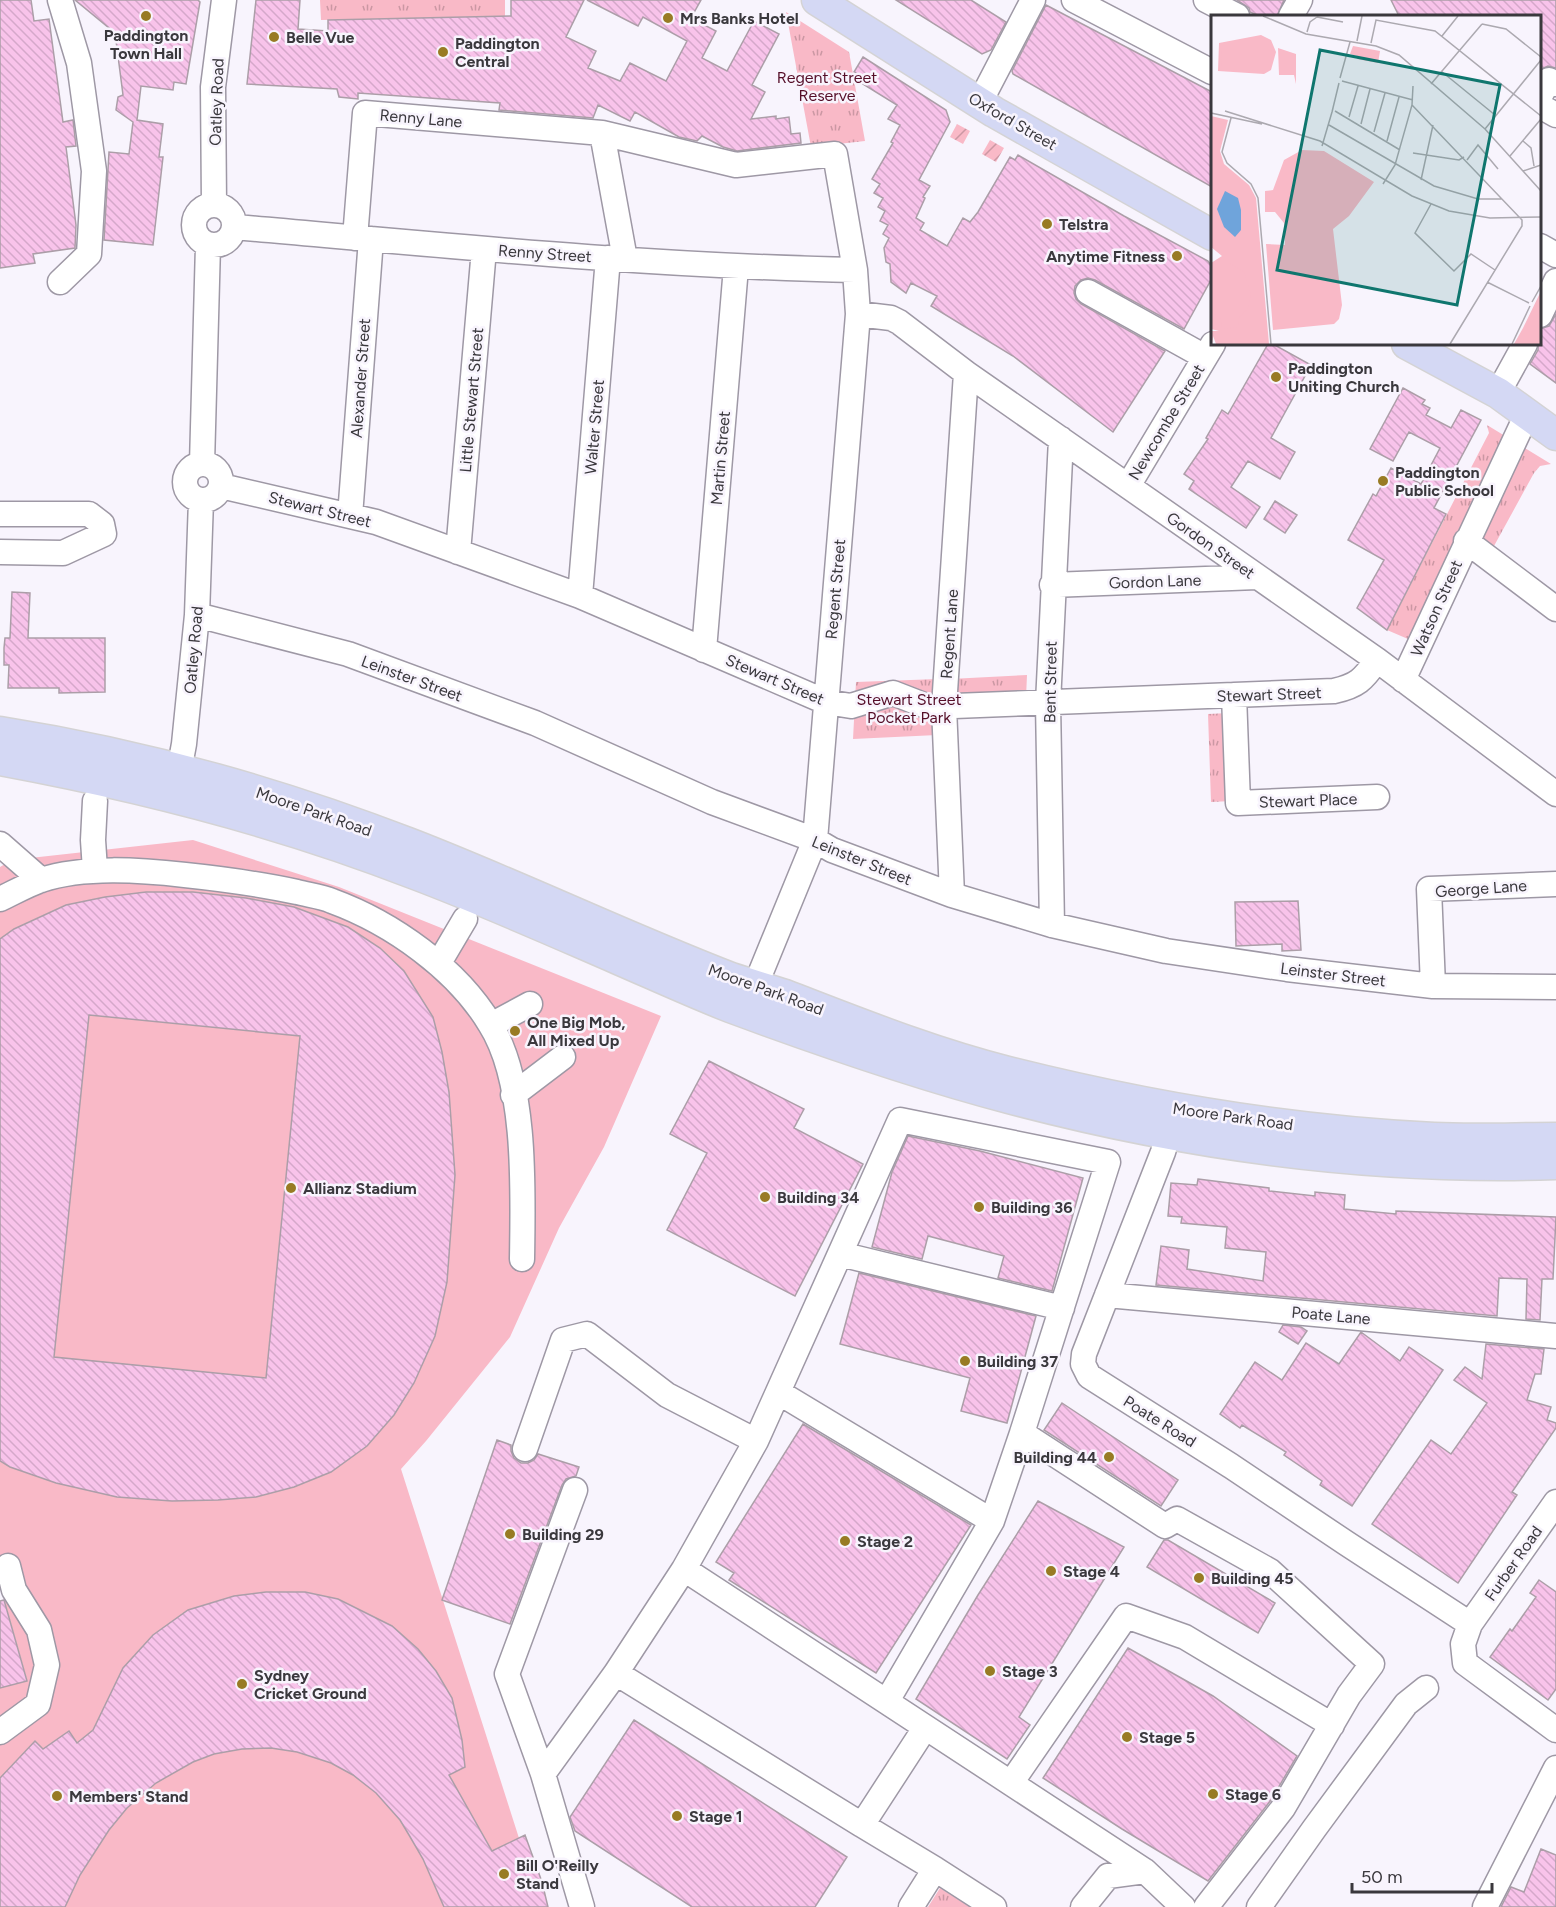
<svg xmlns="http://www.w3.org/2000/svg" width="1556" height="1907" viewBox="0 0 1556 1907" font-family="Figtree,sans-serif">
  <defs>
    <pattern id="grass-tufts" width="24" height="20" patternUnits="userSpaceOnUse" patternTransform="scale(1.5)"><rect width="24" height="20" fill="#f9b9c7"/><path d="M3 7l-1-3M5 7V3M7 7l1-3M15 17l-1-3M17 17v-4M19 17l1-3" fill="none" stroke="#cb97a3"/></pattern>
    <pattern id="garden-furrows" width="10" height="10" patternUnits="userSpaceOnUse" patternTransform="scale(1.5)"><rect width="10" height="10" fill="#f9b9c7"/><path d="M-1 1l2-2M0 10L10 0M9 11l2-2" fill="none" stroke="#cb97a3"/></pattern>
    <pattern id="building-back-hatch" width="6" height="6" patternUnits="userSpaceOnUse" patternTransform="scale(1.5)"><rect width="6" height="6" fill="#f8c3ea"/><path d="M-1 5l2 2M0 0l6 6M5-1l2 2" fill="none" stroke="#d5a8ca"/></pattern>
  </defs>
  <rect width="100%" height="100%" fill="#f8f4fd"/>
  <path fill="url(#grass-tufts)" d="M320,0H505V17L321,20Z
    M786,12L849,52L865,141L811,147Z
    M1487,425L1551,464L1540,466L1534,473L1494,546L1475,535L1454,545L1408,639L1387,630L1489,433Z
    M1027,675L1026,698L949,700L950,679Z
    M938,679L937,735L853,739L856,682Z
    M1229,713L1232,801L1211,802L1208,714Z
    M940,1888L970,1907H928Z"/>
  <path fill="url(#garden-furrows)" d="M957,124L970,131L963,144L950,137Z
    M990,140L1004,148L996,162L982,154Z"/>
  <path fill="#f9b9c7" d="M193,840L339,887L661,1016L604,1147L559,1228L510,1337L426,1441L401,1469L541,1907H0V1688L27,1680L0,1585V867L12,860Z"/>
  <path fill="url(#building-back-hatch)" stroke="#ac9ea8" stroke-width="1.5" fill-rule="evenodd" d="M0,0H31L34,21L49,19L63,122L73,120L76,146L66,147L76,225L75,248L33,254L35,263L0,268Z
    M75,0H198L200,2L186,84L174,82L173,90L141,86L137,120L163,124L159,157H163L153,245L104,240L109,152L129,154L133,122L116,110L118,97L123,95L115,33Z
    M256,0H300L298,29L328,31V20L511,16V0H584L566,37L596,51L588,68L620,81L630,63L666,81L687,41L643,17L638,26L587,0H701L691,18L716,31L702,58L727,71L754,21L779,34L752,85L765,92L751,119L776,116V119L789,117L791,134L800,133L801,143L737,151L723,147L702,136L697,141L679,137L635,112L630,121L598,105L593,118L499,110L500,103L358,93V99L339,97L337,89L247,84Z
    M896,0H971L1006,22L991,50L982,54Z
    M1237,0H1284L1277,16H1259L1250,12L1249,8Z
    M1391,0H1556V68L1548,66L1539,70V16H1399Z
    M1046,5L1212,92V187L1013,74L1012,71Z
    M863,57L946,110L950,122L919,180L930,186L923,197L925,198L916,218L924,223L920,230L947,246L963,218L970,222L978,212L1010,157L1015,160L1018,155L1124,216L1208,261L1212,267V278L1184,329L1095,280L1088,278L1081,280L1075,286L1074,293L1076,299L1081,304L1165,351L1113,432L1013,356L931,306L937,296L911,283L906,293L891,282L890,264L886,262L884,248L889,238L883,234L888,225L880,221L885,211L878,207L883,198L874,193L880,184L872,179L893,143L891,142L900,125L888,119L897,105L858,81L861,76L854,72Z
    M1556,314V383L1530,364L1538,350L1539,329L1549,326Z
    M1268,344H1273L1311,365L1271,438L1295,452L1280,479L1248,461L1231,487L1260,507L1246,528L1189,489L1194,481L1184,474L1208,439L1206,438L1222,410L1228,414Z
    M1403,388L1425,400L1422,404L1430,408L1426,415L1451,428L1461,410L1481,420L1434,508L1446,514L1387,630L1357,608L1384,560L1348,540L1373,494L1376,496L1391,468L1421,484L1440,448L1409,432L1393,461L1370,449Z
    M1275,501L1297,515L1285,533L1264,519Z
    M12,592L30,593L28,638H105V692L59,693V688H8L9,665H4V648L5,638H10Z
    M146,892H193L246,898L294,907L348,927L380,948L404,971L433,1017L442,1052L449,1092L455,1175L447,1282L435,1336L414,1383L394,1415L367,1446L331,1472L294,1487L256,1497L218,1500L172,1501L117,1497L56,1483L10,1467L0,1461V939L14,929L66,905L105,897ZM89,1015L300,1036L266,1378L54,1357Z
    M1298,901L1301,950L1282,951V944L1236,946L1235,902Z
    M709,1061L804,1109L794,1128L863,1164L795,1296L667,1230L707,1153L670,1134Z
    M908,1136L980,1151L1083,1178L1052,1291L998,1278L1004,1256L928,1236L922,1259L872,1247L892,1172Z
    M1198,1179L1269,1188V1191L1315,1196V1192L1345,1195L1344,1209L1396,1214V1211L1556,1217L1553,1279H1542L1540,1320L1526,1319L1527,1279L1499,1278L1497,1316L1156,1285L1161,1246L1189,1250L1187,1269L1263,1281L1266,1252L1225,1248L1227,1227L1181,1223L1182,1217L1168,1216L1171,1183L1197,1185Z
    M859,1273L1036,1316L1007,1423L961,1411L970,1378L840,1344Z
    M1283,1325L1301,1327L1307,1331L1298,1344L1279,1332Z
    M1361,1332L1400,1361L1409,1347L1443,1370L1352,1506L1320,1485L1322,1481L1284,1455L1286,1452L1242,1425L1240,1428L1220,1414L1255,1362L1282,1380L1306,1343L1339,1364Z
    M1486,1344L1544,1349L1541,1374H1535L1527,1400L1551,1407L1547,1420L1556,1423V1428L1512,1492L1517,1495L1458,1583L1372,1524L1431,1440L1451,1454L1487,1403L1454,1380L1465,1367L1482,1379Z
    M1062,1403L1178,1480L1161,1506L1044,1430Z
    M803,1424L971,1525L876,1673L729,1580L734,1573L716,1562Z
    M497,1440L511,1445V1451L514,1458L521,1463H528L534,1460L538,1454L579,1467L576,1476L566,1479L562,1485L510,1624L442,1600Z
    M1038,1501L1124,1547L1019,1717L1030,1725L1007,1759L916,1699L978,1595Z
    M1164,1540H1168L1275,1603L1258,1633L1147,1567Z
    M1539,1580L1556,1592V1689L1548,1700L1490,1657L1510,1629L1512,1631L1536,1597L1530,1593Z
    M266,1592H305L338,1599L392,1626L418,1649L436,1671L452,1698L462,1740L465,1767L449,1775L492,1851L525,1835L542,1882L548,1907H444L423,1859L409,1835L400,1820L376,1793L353,1775L331,1763L297,1752L271,1748L242,1749L214,1754L193,1762L156,1783L127,1808L109,1830L80,1875L65,1907H0V1778L35,1741L43,1749L69,1731L77,1743L93,1730L123,1668L153,1635L188,1610L234,1596Z
    M4,1600L27,1681L0,1688V1601Z
    M1128,1648L1213,1696L1297,1756L1271,1800L1208,1881L1122,1829L1043,1778Z
    M634,1720L847,1857L815,1907H692L575,1831L570,1817Z
    M1541,1849L1556,1855V1907H1501L1511,1887L1524,1892Z"/>
  <g fill="none" stroke-linecap="round" stroke-linejoin="round">
    <defs>
      <path id="minor" d="M1074,0L1212,72
        M1206,0L1237,16
        M1291,16L1300,0
        M1540,96L1549,80L1556,84
        M980,102L1033,0
        M1540,106L1556,115
        M602,133L625,259
        M194 225a20 20 0 1 1 40 0a20 20 0 1 1-40 0Z
        M214,205L213,87L224,0
        M235,227C441,245 648,266 855,270
        M355,238L365,113L602,133L736,165L835,154L855,270L858,314L815,840L749,1001
        M1540,246L1556,255
        M60,282L89,254L94,171L79,63L60,0
        M1088,292L1205,357
        M858,314L891,318L899,322L966,373L1377,660L1556,794
        M1540,315L1556,281
        M1498,393L1525,344
        M202,464L208,245
        M185 482a18 18 0 1 1 36 0a18 18 0 1 1-36 0Z
        M221,486L376,522L580,596L826,702L851,706L893,693L929,707L1334,691C1357,686 1363,680 1377,660
        M1128,486L1213,344
        M0,514H89L102,524L104,534L63,553L0,552
        M350,516L371,239
        M1466,541L1556,609
        M458,552L484,249
        M1052,585L1257,577
        M580,596L608,258
        M197,615L348,654L535,723L712,802L815,840L832,850L952,895L1052,925L1166,951L1287,969L1433,986L1556,987
        M704,650L736,267
        M1403,680L1527,414
        M1234,695L1238,803L1377,797
        M176,787L184,744L197,615L201,500
        M0,844L41,880
        M95,870L93,840L95,801
        M952,895L944,707L966,373
        M0,899C13,893 27,885 41,880C84,866 140,870 185,875C223,879 260,884 297,892C308,895 321,896 332,901C392,923 457,969 490,1024C527,1082 523,1192 522,1259
        M1052,925L1048,703L1061,439
        M439,963L465,919
        M1433,986L1429,889L1556,884
        M491,1025L530,1004
        M513,1095L563,1057
        M1174,1116L1163,1152L1084,1354L1083,1364L1089,1376L1231,1466L1346,1543L1470,1624
        M840,1254L1062,1308
        M1107,1295L1556,1336
        M778,1392L992,1521L887,1701
        M756,1441L900,1120L1108,1162L1022,1433L1165,1526L1177,1519L1270,1571L1372,1664L1349,1695L1283,1808L1206,1907
        M525,1449L563,1340L587,1334L667,1395L756,1441L684,1569L1145,1871
        M575,1490L507,1674L543,1774L582,1907
        M1556,1502L1470,1624L1463,1644L1465,1663L1556,1730
        M992,1521L1022,1433
        M616,1673L862,1825
        M925,1728L862,1825L935,1869
        M0,1732L38,1704L47,1665L39,1630L14,1590L8,1566
        M543,1774L616,1673L684,1569
        M1011,1783L1126,1616L1185,1637L1332,1725
        M911,1907L935,1869L994,1907
        M1083,1907L1108,1876L1145,1871L1183,1907
        M1259,1907L1314,1829L1406,1704L1426,1688
        M1485,1907L1556,1768"/>
      <path id="major" d="M817,0L994,112L1212,235
        M1407,344L1498,393L1556,435
        M0,732C140,754 276,792 408,843C517,885 622,936 731,978C749,984 767,989 785,995C858,1023 932,1053 1008,1072C1147,1107 1291,1131 1434,1138C1474,1140 1516,1138 1556,1138
        M0,760C141,786 282,822 415,874C484,900 551,930 618,959C655,975 692,992 730,1007C822,1041 914,1073 1009,1098C1186,1145 1373,1170 1556,1164"/>
    </defs>
    <use href="#minor" stroke="#9e98a5" stroke-width="27"/>
    <use href="#major" stroke="#d4d3d4" stroke-width="33"/>
    <use href="#minor" stroke="#fff" stroke-width="24"/>
    <use href="#major" stroke="#d4d8f4" stroke-width="30"/>
  </g>
  <g fill="#987b24" stroke="#f8f4fd" stroke-width="2">
    <circle cx="146" cy="16" r="6"/>
    <circle cx="668" cy="18" r="6"/>
    <circle cx="274" cy="37" r="6"/>
    <circle cx="443" cy="52" r="6"/>
    <circle cx="1047" cy="224" r="6"/>
    <circle cx="1177" cy="256" r="6"/>
    <circle cx="1276" cy="377" r="6"/>
    <circle cx="1383" cy="481" r="6"/>
    <circle cx="515" cy="1031" r="6"/>
    <circle cx="291" cy="1188" r="6"/>
    <circle cx="765" cy="1197" r="6"/>
    <circle cx="979" cy="1207" r="6"/>
    <circle cx="965" cy="1361" r="6"/>
    <circle cx="1109" cy="1457" r="6"/>
    <circle cx="510" cy="1534" r="6"/>
    <circle cx="845" cy="1541" r="6"/>
    <circle cx="1051" cy="1571" r="6"/>
    <circle cx="1199" cy="1578" r="6"/>
    <circle cx="990" cy="1671" r="6"/>
    <circle cx="242" cy="1684" r="6"/>
    <circle cx="1127" cy="1737" r="6"/>
    <circle cx="1213" cy="1794" r="6"/>
    <circle cx="57" cy="1796" r="6"/>
    <circle cx="677" cy="1816" r="6"/>
    <circle cx="504" cy="1874" r="6"/>
  </g>
  <g text-anchor="middle" stroke-width="5" stroke-linejoin="round" paint-order="stroke">
    <g font-size="16" font-weight="bold" fill="#3a383d" stroke="#f8f4fd" text-anchor="start">
      <text x="680" y="24">Mrs Banks Hotel</text>
      <text x="146" y="41" text-anchor="middle">Paddington<tspan x="146" dy="18">Town Hall</tspan></text>
      <text x="286" y="43">Belle Vue</text>
      <text x="455" y="49">Paddington<tspan x="455" dy="18">Central</tspan></text>
      <text x="1059" y="230">Telstra</text>
      <text x="1165" y="262" text-anchor="end">Anytime Fitness</text>
      <text x="1288" y="374">Paddington<tspan x="1288" dy="18">Uniting Church</tspan></text>
      <text x="1395" y="478">Paddington<tspan x="1395" dy="18">Public School</tspan></text>
      <text x="527" y="1028">One Big Mob,<tspan x="527" dy="18">All Mixed Up</tspan></text>
      <text x="303" y="1194">Allianz Stadium</text>
      <text x="777" y="1203">Building 34</text>
      <text x="991" y="1213">Building 36</text>
      <text x="977" y="1367">Building 37</text>
      <text x="1097" y="1463" text-anchor="end">Building 44</text>
      <text x="522" y="1540">Building 29</text>
      <text x="857" y="1547">Stage 2</text>
      <text x="1063" y="1577">Stage 4</text>
      <text x="1211" y="1584">Building 45</text>
      <text x="1002" y="1677">Stage 3</text>
      <text x="254" y="1681">Sydney<tspan x="254" dy="18">Cricket Ground</tspan></text>
      <text x="1139" y="1743">Stage 5</text>
      <text x="1225" y="1800">Stage 6</text>
      <text x="69" y="1802">Members' Stand</text>
      <text x="689" y="1822">Stage 1</text>
      <text x="516" y="1871">Bill O'Reilly<tspan x="516" dy="18">Stand</tspan></text>
    </g>
    <g font-size="16" fill="#550e28" stroke="#f8f4fd">
      <text x="827" y="83">Regent Street<tspan x="827" dy="18">Reserve</tspan></text>
      <text x="909" y="705">Stewart Street<tspan x="909" dy="18">Pocket Park</tspan></text>
    </g>
    <g font-size="16" fill="#3a383d" stroke="#f8f4fd">
      <text transform="translate(216 102) rotate(-88)" y="6">Oatley Road</text>
      <text transform="translate(421 118) rotate(5)" y="6">Renny Lane</text>
      <text transform="translate(1013 121) rotate(30)" y="6">Oxford Street</text>
      <text transform="translate(545 253) rotate(4)" y="6">Renny Street</text>
      <text transform="translate(360 378) rotate(-86)" y="6">Alexander Street</text>
      <text transform="translate(471 400) rotate(-85)" y="6">Little Stewart Street</text>
      <text transform="translate(1166 422) rotate(-59)" y="6">Newcombe Street</text>
      <text transform="translate(594 427) rotate(-85)" y="6">Walter Street</text>
      <text transform="translate(720 458) rotate(-85)" y="6">Martin Street</text>
      <text transform="translate(320 509) rotate(14)" y="6">Stewart Street</text>
      <text transform="translate(1211 545) rotate(35)" y="6">Gordon Street</text>
      <text transform="translate(1155 581) rotate(-2)" y="6">Gordon Lane</text>
      <text transform="translate(835 589) rotate(-85)" y="6">Regent Street</text>
      <text transform="translate(1436 608) rotate(-66)" y="6">Watson Street</text>
      <text transform="translate(949 634) rotate(-86)" y="6">Regent Lane</text>
      <text transform="translate(193 650) rotate(-85)" y="6">Oatley Road</text>
      <text transform="translate(412 678) rotate(20)" y="6">Leinster Street</text>
      <text transform="translate(775 679) rotate(23)" y="6">Stewart Street</text>
      <text transform="translate(1050 682) rotate(-89)" y="6">Bent Street</text>
      <text transform="translate(1269 694) rotate(-2)" y="6">Stewart Street</text>
      <text transform="translate(1308 800) rotate(-2)" y="6">Stewart Place</text>
      <text transform="translate(314 811) rotate(19)" y="6">Moore Park Road</text>
      <text transform="translate(862 860) rotate(22)" y="6">Leinster Street</text>
      <text transform="translate(1481 888) rotate(-4)" y="6">George Lane</text>
      <text transform="translate(1333 974) rotate(7)" y="6">Leinster Street</text>
      <text transform="translate(766 989) rotate(20)" y="6">Moore Park Road</text>
      <text transform="translate(1233 1116) rotate(8)" y="6">Moore Park Road</text>
      <text transform="translate(1331 1315) rotate(5)" y="6">Poate Lane</text>
      <text transform="translate(1160 1421) rotate(32)" y="6">Poate Road</text>
      <text transform="translate(1513 1563) rotate(-55)" y="6">Furber Road</text>
    </g>
  </g>
  <g transform="translate(1211 15)">
    <rect width="330" height="330" fill="#f8f4fd"/>
    <path d="M50,20L60,25L65,37L60,55L53,59L7,56L8,28ZM142,31L169,36L167,48L146,44V41L139,39ZM67,33L85,39V69L83,60H68ZM0,101L17,105L9,136L13,149L38,170L45,183L58,329H5L2,321V329L0,316H8L0,314V248L11,241L0,232ZM330,276V329H303L312,313Z" fill="#f9b9c7"/>
    <path d="M11,32H54V56L10,55ZM91,135L113,136L163,167L138,201L122,214L131,290L128,304L123,309L62,315L55,229L74,230V217L73,208L64,197H54V176L62,175L73,145ZM18,248L33,257L40,279L37,293L27,304L28,312L11,314L10,304L0,297V254Z" fill="#f9b9c7"/>
    <path d="M14,176L27,183L30,195V215L24,222L13,212L6,194Z" fill="#6fa4db"/>
    <path fill="none" stroke="#aca9b0" stroke-width="1.5" d="M52,1L95,19L165,31L188,40L274,114L330,176M106,2L132,7M271,9L295,14L330,42M96,17L99,7L106,2M231,21L247,1M146,26L151,1M160,28L165,5L224,16L330,101M230,56L284,100M129,63L139,27M131,66L202,85M220,69L271,9M201,90L311,205V211L239,329M122,93L121,97L128,68M14,96L109,126L201,181L238,196L279,203L330,202M124,96L189,135M0,98L51,109M138,102L147,71M20,103L11,137L16,148L40,169L47,183L60,329M150,109L159,74M118,110L223,171L267,184H291M274,114L330,45M163,117L174,78M176,126L188,82M312,126L320,133L323,151M111,131L121,97M202,138L248,145L253,142M299,141L330,104M256,145L267,130L287,154M312,156L330,150M210,165L222,110M172,169L184,150L201,90L202,71M220,189L204,218L243,256L260,239L284,255M276,267L318,288M321,287L330,271M301,329L319,291"/>
    <path fill="#0f766e" fill-opacity="0.15" stroke="#0f766e" stroke-width="3" d="M109,35L289,70L246,290L66,255Z"/>
    <rect width="330" height="330" fill="none" stroke="#3a383d" stroke-width="3"/>
  </g>
  <path d="M1352 1883v9h140v-9" fill="none" stroke="#3a383d" stroke-width="3"/>
  <text x="1361" y="1883" font-size="18" fill="#3a383d" stroke="#f8f4fd" stroke-width="4.5" paint-order="stroke">50 m</text>
</svg>
